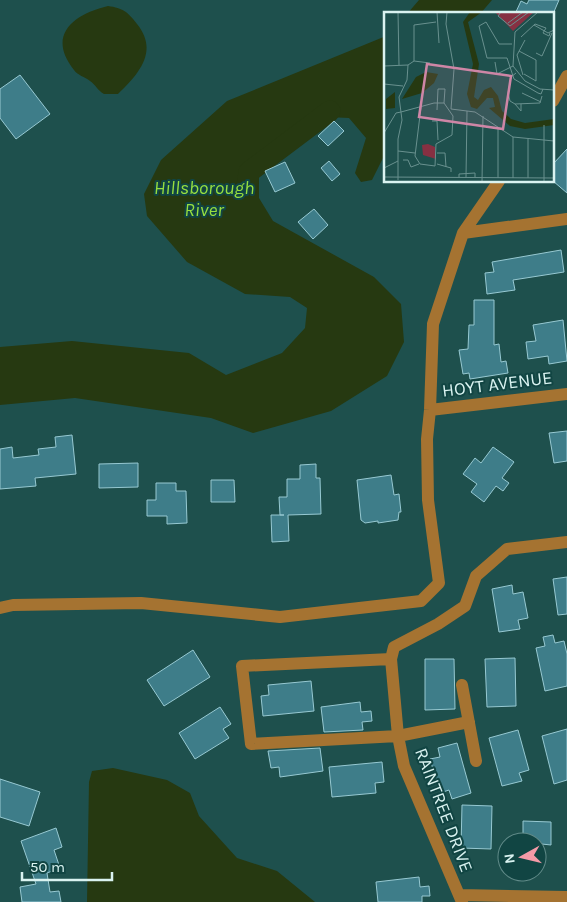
<svg xmlns="http://www.w3.org/2000/svg" width="567" height="902" viewBox="0 0 567 902" font-family="Karla,sans-serif">
  <rect width="100%" height="100%" fill="#1e504d"/>
  <path fill="#263911" d="M419,0H492L480,14H407Z
    M108,6C123,8 128,12 137,24C159,51 139,74 118,94H104C97,90 96,85 90,81C85,77 77,75 74,70C46,35 74,14 108,6Z
    M386,36V152L372,180L361,182L355,173L366,138L349,118L327,117L259,153V198L273,221L374,277L401,304L404,342L387,376L331,411L253,433L211,418L75,398L0,405V347L72,341L189,353L226,375L282,353L305,328L307,308L290,297L245,294L187,262L147,216L144,194L161,160L227,101Z
    M113,768L167,780L190,793L199,816L237,858L277,871L315,902H87L89,782L92,771Z"/>
  <g fill="none" stroke-linecap="round" stroke-linejoin="round">
    <path stroke="#263911" stroke-width="21" d="M247,187L249,172L330,111"/>
  </g>
  <path fill="#3e7d89" stroke="#97c9d2" d="M529,0H559L553,14H515L521,1L527,4Z
    M20,75L50,114L16,139L0,118V89Z
    M334,121L344,131L328,146L318,136Z
    M567,149V193L553,181V164Z
    M329,161L340,174L332,181L321,168Z
    M285,162L295,183L275,192L265,171Z
    M314,209L328,225L313,239L298,222Z
    M561,250L564,272L513,280L515,290L487,294L485,273L494,272L492,262Z
    M474,300H494V345L499,344L501,362L506,361L508,373L470,379L469,373L463,374L459,350L468,349L469,325H474Z
    M563,320L567,361L549,364L548,356L528,359L526,342L536,341L533,325Z
    M567,431V461L554,463L549,433Z
    M72,435L76,474L35,478L36,486L0,489V449L12,447L13,458L39,455L38,449L56,447L55,437Z
    M493,447L514,462L502,478L509,483L503,491L496,486L484,502L471,492L477,484L463,474L475,458L481,463Z
    M138,463V487L99,488V464Z
    M316,464V478H320L321,514L288,515L289,541L272,542L271,515H284H280L279,497H287V479H300V465Z
    M391,475L394,495L399,494L401,512H399L398,520L378,523V521L365,523L361,520L357,480Z
    M211,480H234L235,502H211Z
    M156,483H176V491H186L187,523L167,524V516H147V500H156Z
    M567,577V614L558,615L553,579Z
    M512,585L513,594L523,592L528,618L518,620L520,629L499,632L492,589Z
    M553,635L555,643L564,641L567,654V686L545,691L536,648L545,646L543,637Z
    M193,650L210,677L164,706L147,680Z
    M515,658L516,706L487,707L485,659Z
    M425,659H454L455,709L425,710Z
    M311,681L314,711L263,716L261,696L269,695L268,685Z
    M360,702L361,712L371,711L372,721L362,722L363,730L324,732L321,707Z
    M220,707L231,724L223,729L229,738L195,759L179,733Z
    M567,729V780L554,784L542,736Z
    M518,730L529,770L519,773L522,781L502,786L489,738Z
    M457,743L471,793L452,799L449,790L440,793L430,759L440,757L438,748Z
    M320,748L323,771L280,777L279,767L271,768L268,751Z
    M382,762L384,782L375,783L376,793L332,797L329,767Z
    M0,779L40,792L29,826L0,817Z
    M462,805L492,806L491,849L461,848Z
    M523,821L551,822V845L523,842Z
    M56,828L62,847L54,850L60,868L47,873L50,892L59,891L61,902H22L20,887L36,884L21,841Z
    M419,877L420,887L429,886L430,896H422V902H378L376,882Z"/>
  <g fill="none" stroke-linecap="round" stroke-linejoin="round">
    <path stroke="#a57331" stroke-width="12" d="M553,101L567,76
      M463,233L567,219
      M430,410L567,394
      M0,608L13,605L141,603L280,617L421,601L439,583L428,500L427,439L430,410L433,324L463,233L499,181
      M391,659L242,666L251,744L398,736L469,722
      M462,685L476,761
      M459,895L567,897
      M462,902L404,766L398,736L391,659L394,647L438,624L465,606L476,576L507,549L567,542"/>
  </g>
  <g text-anchor="middle" stroke-width="4" stroke-linejoin="round" paint-order="stroke">
    <g font-size="18" fill="#daf3f1" stroke="#114543">
      <text transform="translate(497 384) rotate(-7)" y="6">HOYT AVENUE</text>
      <text transform="translate(444 810) rotate(69)" y="6">RAINTREE DRIVE</text>
    </g>
    <g font-size="19" font-style="italic" fill="#98df3f" stroke="#114543">
      <text x="204" y="194">Hillsborough<tspan x="204" dy="22">River</tspan></text>
    </g>
  </g>
  <g transform="translate(384 12)">
    <rect width="170" height="170" fill="#1e504d"/>
    <path d="M111,0H150L129,19ZM44,132L51,135L52,147L39,143L38,133Z" fill="#863042"/>
    <path d="M86,0H98L84,10L95,52L90,85L94,88L100,78L107,75L114,84L118,99L127,107L141,111L170,107V113L141,117L126,114L105,96L111,95L109,86H103L93,97L87,95L83,82L89,52L79,10ZM42,60L54,62L50,71L38,81L18,87L32,65ZM11,80V96L2,97V87Z" fill="#263911"/>
    <path fill="none" stroke="#69918f" stroke-width="1" d="M14,0L15,53M53,0L55,31M63,0L62,12L70,57L67,97L91,100L129,125L170,129M117,0L114,4L126,14L145,0M154,0L131,20L129,54L141,69L156,77L170,78M124,11L139,0M150,13L164,21L170,18M137,25L151,12L162,16L159,21L165,24L166,21M128,32H115L102,10L95,14L103,46H123L130,67L154,81L157,82L159,77M135,39L152,48V69L140,62M152,41L158,44L168,21M30,49V13L52,10M30,49L46,51M111,50L113,62L129,54M0,54L24,53L30,49M132,61L127,65L124,81L126,89L131,92L156,91L158,84M139,63L133,43L141,28M0,72L19,74M138,81L157,90M131,92L137,99V92M53,98L54,77H61L60,91M17,100L50,91H60L69,104L68,123L52,132L51,154L36,152L31,144L37,95M48,109H53L54,128M0,121L12,101L17,100M144,127V166M14,139L31,141M53,141H61L62,155M19,148H24L27,155L35,152M53,152L67,156V160M0,156L14,149M0,165L170,166M75,165V162L91,161V165M82,165L83,99M114,166V117M129,166V125M14,168V127L18,108L15,85L23,68L24,53M98,170L99,104M160,170V113"/>
    <path fill="#ce86a6" fill-opacity="0.15" stroke="#ce86a6" stroke-width="2.5" d="M43,52L127,64L119,117L35,105Z"/>
    <rect width="170" height="170" fill="none" stroke="#daf3f1" stroke-width="2.5"/>
  </g>
  <g transform="translate(522 857) rotate(262)"><circle r="24" fill="#114543" stroke="#618b89"/>
  <path d="M0-4L9 19L0 12L-9 19Z" fill="#f49aa7"/>
  <text y="-8" font-size="14" font-weight="bold" text-anchor="middle" fill="#daf3f1">N</text>
  </g>
  <path d="M22 872v8h90v-8" fill="none" stroke="#daf3f1" stroke-width="2.5"/>
  <text x="30" y="872" font-size="15" fill="#daf3f1" stroke="#114543" stroke-width="4" paint-order="stroke">50 m</text>
</svg>
